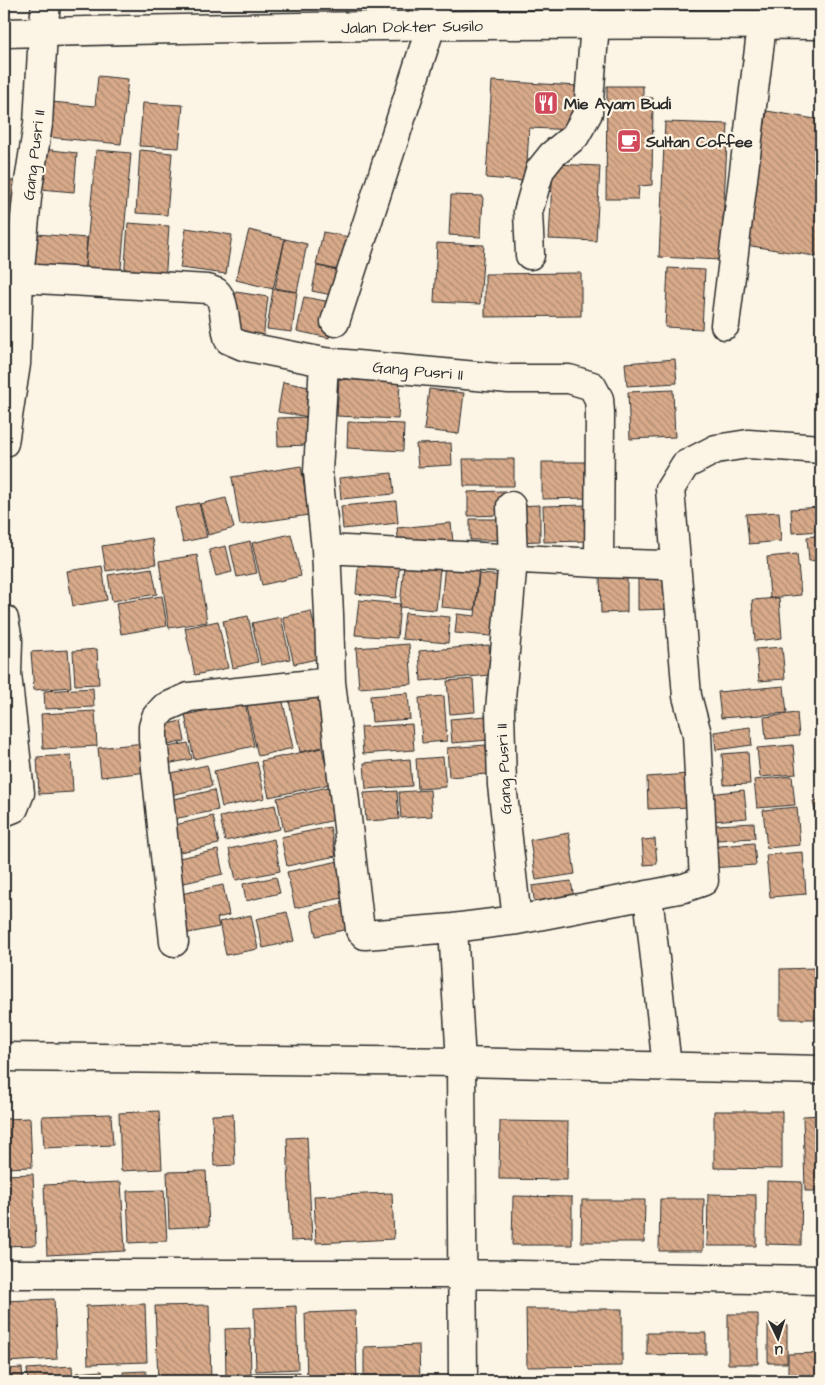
<svg xmlns="http://www.w3.org/2000/svg" width="825" height="1385" viewBox="0 0 825 1385" font-family="'Architects Daughter',sans-serif">
  <defs>
    <pattern id="building-back-hatch" width="6" height="6" patternUnits="userSpaceOnUse" patternTransform="scale(1.25)"><rect width="6" height="6" fill="#d8aa8a"/><path d="M-1 5l2 2M0 0l6 6M5-1l2 2" fill="none" stroke="#af8b71"/></pattern>
  </defs>
  <rect width="100%" height="100%" fill="#fcf5e5"/>
  <filter id="ink" filterUnits="userSpaceOnUse"><feTurbulence type="fractalNoise" baseFrequency=".02" numOctaves="2"/><feDisplacementMap in="SourceGraphic" scale="10" xChannelSelector="R" yChannelSelector="G"/><feConvolveMatrix kernelMatrix="1 2 1 2 8 2 1 2 1" color-interpolation-filters="sRGB"/></filter>
  <g filter="url(#ink)">
    <path fill="url(#building-back-hatch)" stroke="#2b2b2b" d="M98,76L128,79L121,144L47,137L51,102L95,106Z
      M492,81L578,86L575,130L529,128L526,181L486,178Z
      M607,86H643V97L653,98L652,185L639,186L638,199H606Z
      M143,103L183,105L179,148L139,146Z
      M767,111L821,120V257L745,245Z
      M665,122L728,124L721,260L659,257Z
      M43,149L77,153L74,192L40,189Z
      M96,150L131,153L120,280L84,277Z
      M140,150L172,153L167,215L136,213Z
      M553,164L600,166L596,241L549,239Z
      M4,180L14,181L10,254L4,253Z
      M451,195L483,196L481,237L449,235Z
      M128,223L169,226L165,282L124,279Z
      M186,228L232,235L226,274L180,268Z
      M249,230L285,239L273,289L236,280Z
      M323,232L355,238L347,272L316,265Z
      M24,233L87,238L84,280L21,275Z
      M285,239L307,244L297,292L275,288Z
      M437,243L484,245L480,304L434,302Z
      M317,266L347,272L342,297L312,291Z
      M668,268L705,270L702,329L665,327Z
      M581,273V316L485,317V274Z
      M273,289L297,292L292,332L267,329Z
      M236,292L268,297L263,339L230,335Z
      M304,297L336,303L329,338L297,331Z
      M675,359L677,383L627,386L625,363Z
      M339,379L400,382L398,419L337,416Z
      M283,382L314,388L309,417L278,412Z
      M429,389L464,393L459,434L424,430Z
      M673,390L675,437L630,439L628,392Z
      M309,417L310,445L278,446L277,418Z
      M348,422L404,424L403,451L347,448Z
      M451,443L452,465L418,467L416,444Z
      M463,459H514V486H464Z
      M542,462H586V498L542,499Z
      M301,466L309,515L240,525L232,477Z
      M392,473L394,494L341,499L339,478Z
      M505,491V515L468,516V492Z
      M226,498L234,528L208,535L200,504Z
      M396,501L398,523L343,529L341,506Z
      M199,503L207,537L183,542L175,508Z
      M540,505V541L515,542V506Z
      M588,505L589,541L544,542L543,506Z
      M821,507V531L792,533L791,509Z
      M779,512L781,541L749,544L746,514Z
      M470,519H505V540H470Z
      M451,523L453,542L399,547L397,528Z
      M291,534L301,576L262,585L252,543Z
      M821,535V560L809,561L807,537Z
      M152,538L156,564L106,571L102,546Z
      M250,541L257,573L237,577L230,546Z
      M226,546L232,572L216,576L209,550Z
      M405,554L441,558L436,610L400,607Z
      M797,554L801,595L770,598L767,557Z
      M197,555L207,622L169,628L159,561Z
      M359,559L400,563L396,598L356,594Z
      M445,563L479,566L475,610L441,607Z
      M102,566L107,600L73,606L67,571Z
      M152,568L157,594L112,601L108,575Z
      M627,573V612L601,613L600,574Z
      M479,574L506,576L502,637L455,633L457,614L475,616Z
      M671,574V609L638,610V575Z
      M162,596L167,626L121,634L116,603Z
      M779,598L782,638L755,641L752,600Z
      M359,600L400,604L397,638L355,635Z
      M311,611L321,658L294,664L283,617Z
      M405,613L450,617L448,643L402,639Z
      M248,616L258,662L233,668L223,621Z
      M281,617L290,659L261,665L252,623Z
      M218,621L228,668L195,675L185,628Z
      M409,644L412,684L359,688L356,648Z
      M489,645L491,675L421,681L419,651Z
      M782,647L785,679L759,681L756,649Z
      M97,649L99,684L75,685L73,651Z
      M68,650L71,687L34,690L31,652Z
      M473,679L475,712L450,714L447,681Z
      M323,685L336,744L300,752L287,692Z
      M784,686L787,713L721,718L718,692Z
      M93,688L94,707L45,709L44,691Z
      M281,693L293,748L258,756L246,701Z
      M408,693L410,719L372,722L370,696Z
      M444,696L447,741L422,743L419,698Z
      M245,702L254,746L194,759L185,715Z
      M95,711L97,746L43,749L41,714Z
      M797,713L799,736L766,739L764,717Z
      M487,716L489,740L452,743L450,719Z
      M181,721L185,741L160,747L155,727Z
      M412,724L414,750L363,754L361,727Z
      M750,727L752,745L716,750L714,732Z
      M144,743L148,772L101,777L98,748Z
      M188,743L192,759L162,765L158,749Z
      M486,745L488,774L449,777L447,748Z
      M793,745L796,774L760,777L757,748Z
      M322,748L330,784L269,797L261,761Z
      M748,752L750,784L724,785L722,754Z
      M71,755L73,792L39,794L37,757Z
      M443,757L446,787L418,789L416,759Z
      M410,759L412,786L366,789L364,763Z
      M257,762L265,798L222,807L214,771Z
      M207,765L212,786L166,796L162,775Z
      M688,774L690,807L648,809L647,777Z
      M792,776L795,805L757,808L754,780Z
      M328,787L335,820L284,831L277,798Z
      M214,790L218,810L174,819L170,800Z
      M430,790L432,816L401,818L399,792Z
      M744,790L747,818L713,821L709,794Z
      M397,791L399,819L366,821L364,793Z
      M821,799V825L818,826L813,801Z
      M275,805L280,829L225,841L220,817Z
      M797,807L800,845L767,848L763,810Z
      M213,816L219,844L180,852L175,825Z
      M754,823L755,838L717,840L716,825Z
      M330,827L336,856L287,866L281,837Z
      M820,832H821V861H819Z
      M569,833L575,874L536,880L530,840Z
      M274,839L280,871L236,880L229,849Z
      M655,839L657,864L644,865L642,840Z
      M754,843L756,865L710,868L709,847Z
      M218,850L223,874L180,884L174,859Z
      M803,852L806,894L770,897L766,855Z
      M339,861L347,897L295,908L287,872Z
      M276,877L280,893L246,901L243,884Z
      M571,881L575,904L536,910L532,886Z
      M223,885L229,915L217,918L219,927L184,934L176,895Z
      M347,903L353,928L316,936L311,911Z
      M287,912L294,941L263,948L256,919Z
      M251,915L258,949L226,955L219,922Z
      M815,958H821V1019H780V969L815,968Z
      M159,1111L162,1169L121,1171L119,1113Z
      M714,1111H782V1169L714,1168Z
      M111,1114L113,1145L44,1148L42,1116Z
      M233,1114L235,1165L214,1166L212,1115Z
      M821,1115V1191H805L803,1116Z
      M30,1118L32,1167L4,1168V1119Z
      M500,1121L568,1122L567,1180L499,1179Z
      M307,1137L312,1240L291,1241L287,1138Z
      M206,1171L209,1226L169,1228L167,1172Z
      M33,1174L36,1245L4,1246V1175Z
      M767,1181L802,1182L801,1245L766,1244Z
      M121,1182L125,1251L47,1255L44,1185Z
      M164,1190L167,1241L129,1243L127,1191Z
      M392,1193L394,1239L316,1243L314,1196Z
      M708,1194L756,1195V1246H707Z
      M513,1196L572,1197V1245H512Z
      M660,1199H704L703,1251H659Z
      M582,1200H645L644,1242H581Z
      M54,1299L57,1359L6,1362L4,1301Z
      M145,1304L147,1362L88,1364L86,1306Z
      M209,1305L211,1381H158L155,1306Z
      M296,1306L298,1369L256,1371L254,1308Z
      M526,1309H622V1366L527,1367Z
      M355,1311L357,1381H307L305,1313Z
      M728,1314H758V1364H728Z
      M768,1325H787V1363H768Z
      M250,1328L251,1376H226L225,1329Z
      M647,1333H706V1354L647,1355Z
      M419,1345L420,1381H364V1347Z
      M821,1353V1381H788V1354Z
      M72,1366L73,1381H28L27,1369Z
      M22,1368L23,1381H4V1369Z
      M102,1371L103,1381H76V1373Z
      M146,1371L147,1381H124L123,1372Z
      M300,1372V1381H252V1373Z
      M729,1374L758,1375V1381H729Z"/>
    <g fill="none" stroke-linecap="round" stroke-linejoin="round">
      <defs>
        <path id="service" d="M656,4V24"/>
        <path id="minor" d="M530,255L528,212L540,170L552,155L575,136L588,113L595,24
          M19,278L208,289C209,289 215,292 216,292C226,301 224,327 229,340L243,346L324,362L509,379H569L592,386L599,399L600,413L599,563
          M335,322L431,26L435,4
          M725,325L762,25
          M324,362L318,472L326,549L329,615L331,682L360,930L365,935L453,928L517,920L684,888L704,881L697,734L687,696L670,489L685,465L716,449L748,444L821,449
          M4,443L16,364L19,278L28,188L38,124L43,32L46,4
          M511,506L513,559L500,710L502,785L517,920
          M326,549L599,563L663,565L671,562L675,555
          M4,619L8,640L7,674L20,793L14,808L4,812
          M648,895L667,1067
          M453,928L461,1062L463,1381
          M174,942L153,739V727L156,717L164,708L189,697L331,682
          M4,1274H462L821,1280"/>
        <path id="tertiary" d="M4,1057L461,1062L821,1070"/>
        <path id="secondary" d="M4,33C276,26 549,23 821,25"/>
      </defs>
      <use href="#service" stroke="#2b2b2b" stroke-width="18"/>
      <use href="#minor" stroke="#2b2b2b" stroke-width="31"/>
      <use href="#tertiary" stroke="#2b2b2b" stroke-width="31"/>
      <use href="#secondary" stroke="#2b2b2b" stroke-width="31"/>
      <use href="#service" stroke="#fcf5e5" stroke-width="14"/>
      <use href="#minor" stroke="#fcf5e5" stroke-width="28"/>
      <use href="#tertiary" stroke="#fcf5e5" stroke-width="28"/>
      <use href="#secondary" stroke="#fcf5e5" stroke-width="28"/>
    </g>
  </g>
  <defs>
    <symbol id="restaurant-square" viewBox="-11 -11 22 22"><rect x="-9" y="-9" width="18" height="18" rx="4" fill="#d1495b" stroke="#fcf5e5"/><path d="M-5-6h1v4h1v-4h1v4h1v-4h1v5L-1.5 .5V6h-2V.5L-5-1ZM5-6V6H3V1.5H1.5Q1.5-4 5-6Z" fill="#fff"/></symbol>
    <symbol id="cafe-square" viewBox="-11 -11 22 22"><rect x="-9" y="-9" width="18" height="18" rx="4" fill="#d1495b" stroke="#fcf5e5"/><path d="M-5.5-4.5H6V0H3Q3 3.5 0 3.5H-2.5Q-5.5 3.5-5.5 0ZM3-3.2v2h1.7v-2ZM-6 4.5H4V6H-6Z" fill="#fff"/></symbol>
  </defs>
  <g fill-rule="evenodd">
    <use href="#restaurant-square" x="532" y="89" width="28" height="28"/>
    <use href="#cafe-square" x="615" y="127" width="28" height="28"/>
  </g>
  <g text-anchor="middle" stroke-width="4.5" stroke-linejoin="round" paint-order="stroke">
    <g font-size="16" fill="#2b2b2b" stroke="#fcf5e5">
      <text transform="translate(412 26) rotate(-1)" y="6">Jalan Dokter Susilo</text>
      <text transform="translate(33 155) rotate(-83)" y="6">Gang Pusri II</text>
      <text transform="translate(418 370) rotate(5)" y="6">Gang Pusri II</text>
      <text transform="translate(503 769) rotate(-93)" y="6">Gang Pusri II</text>
    </g>
    <g font-size="16" font-weight="bold" fill="#2b2b2b" stroke="#fcf5e5" text-anchor="start">
      <text x="564" y="109">Mie Ayam Budi</text>
      <text x="646" y="147">Sultan Coffee</text>
    </g>
  </g>
  <rect width="825" height="1385" fill="none" stroke="#fcf5e5" stroke-width="20"/>
  <rect x="10" y="10" width="805" height="1365" fill="none" stroke="#2b2b2b" stroke-width="2" filter="url(#ink)"/>
  <g transform="translate(778 1338) rotate(176)" stroke="#fcf5e5" stroke-width="4" paint-order="stroke">
  <path d="M0-4L9 19L0 12L-9 19Z" fill="#2b2b2b"/>
  <text y="-8" font-size="14" font-weight="bold" text-anchor="middle" fill="#2b2b2b">U</text>
  </g>
</svg>
